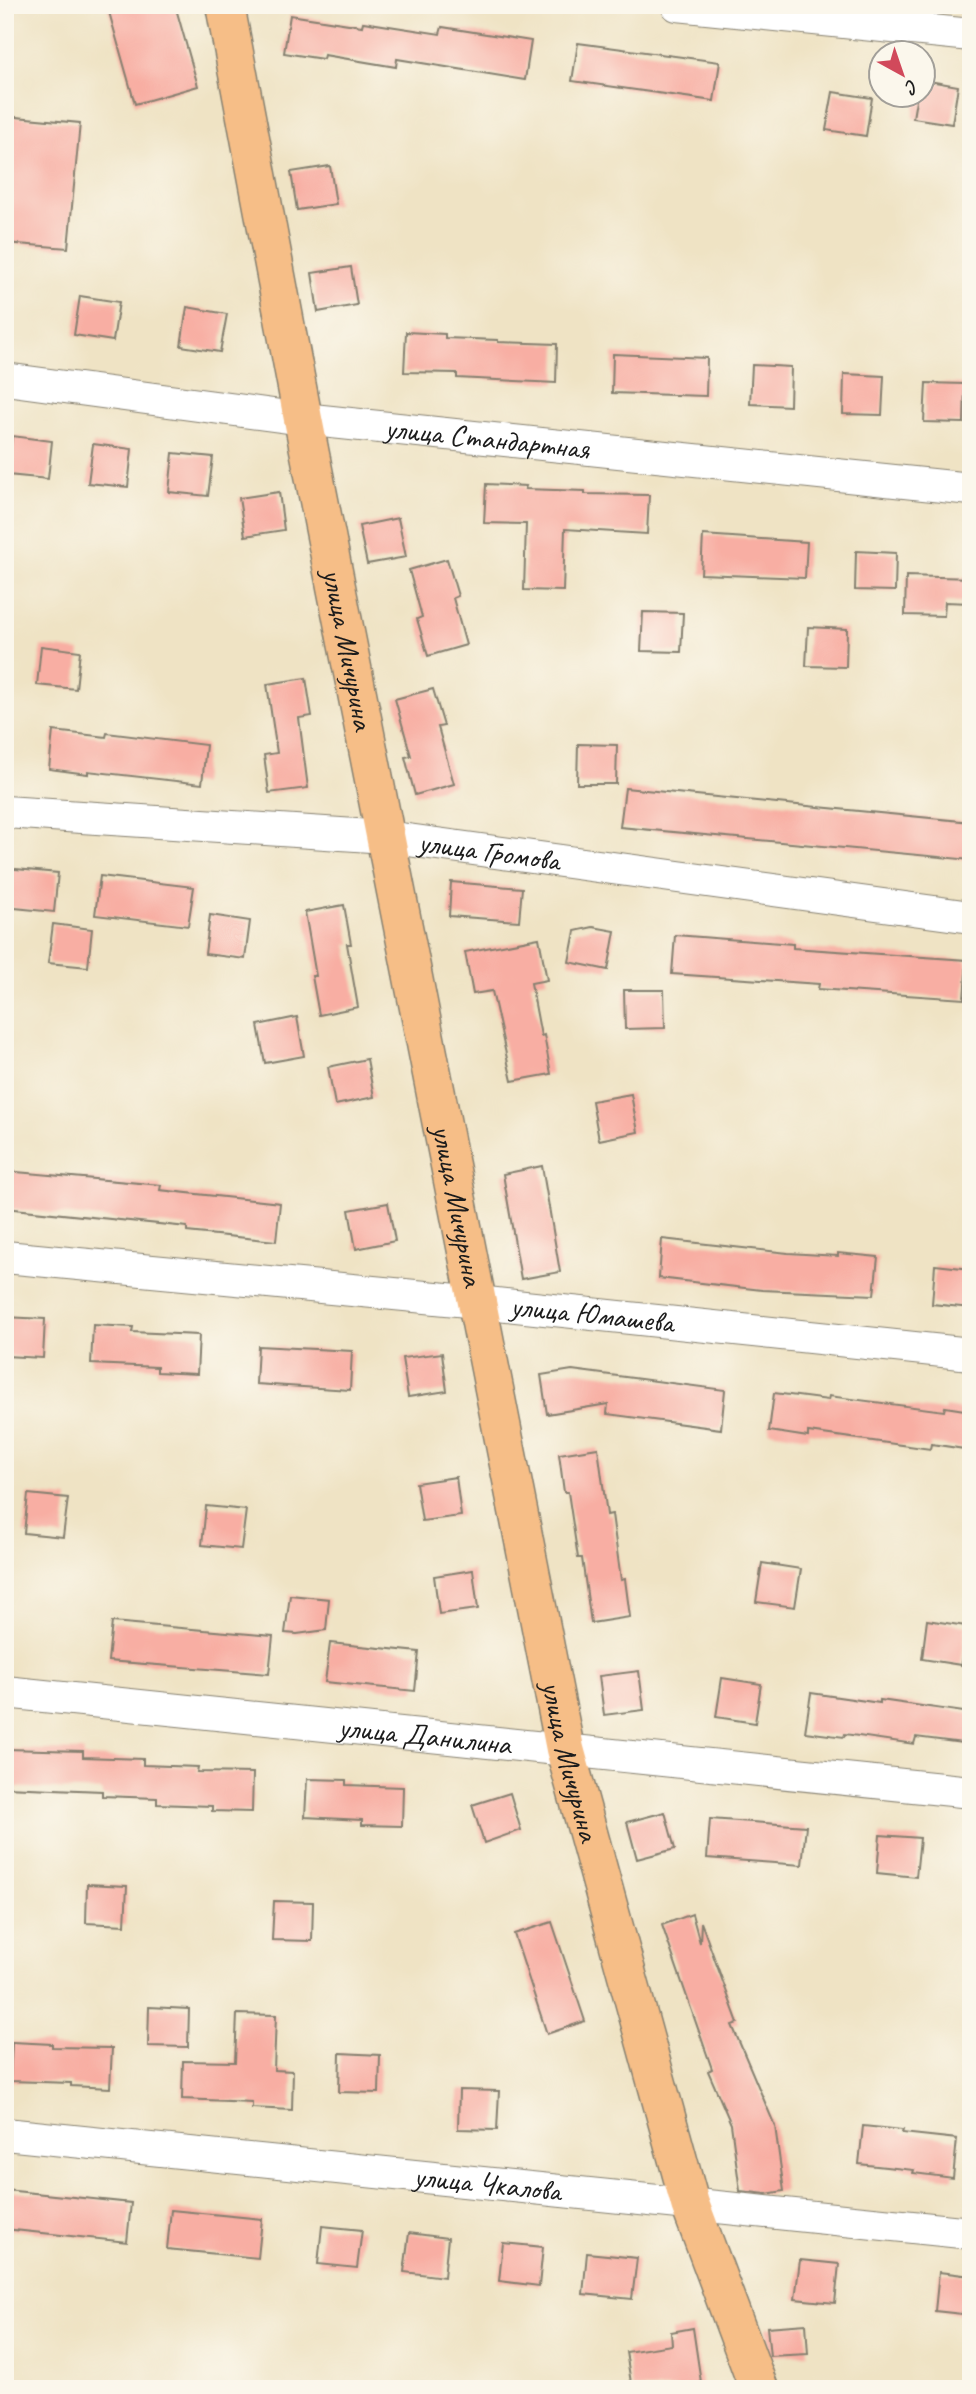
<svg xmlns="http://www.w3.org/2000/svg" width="976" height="2394" viewBox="0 0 976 2394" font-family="Caveat,sans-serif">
  <rect width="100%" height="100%" fill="#fbf7ec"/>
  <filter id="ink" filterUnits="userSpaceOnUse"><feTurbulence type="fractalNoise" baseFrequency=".0143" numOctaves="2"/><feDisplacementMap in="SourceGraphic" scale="14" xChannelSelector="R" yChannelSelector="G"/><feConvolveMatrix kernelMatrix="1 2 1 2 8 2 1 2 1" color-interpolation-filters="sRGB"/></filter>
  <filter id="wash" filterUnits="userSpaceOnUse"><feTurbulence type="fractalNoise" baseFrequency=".00686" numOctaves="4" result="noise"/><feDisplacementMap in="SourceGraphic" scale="28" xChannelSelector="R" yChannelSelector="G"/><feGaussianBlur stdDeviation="1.57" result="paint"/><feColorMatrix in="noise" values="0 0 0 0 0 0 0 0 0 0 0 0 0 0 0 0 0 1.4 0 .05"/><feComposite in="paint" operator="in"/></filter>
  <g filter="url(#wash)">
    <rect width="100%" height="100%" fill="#efe3c4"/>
    <g id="blocks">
      <path fill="#f8aea3" d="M107,5H175L198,86L135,104Z
        M290,15L362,26L363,22L440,34L442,27L531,41L525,80L397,59L396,67L324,55L323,59L284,53Z
        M578,43L720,62L714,101L572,81Z
        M923,80L958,86L952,124L913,118L917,94H923Z
        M833,92L872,98L866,136L826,130Z
        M5,116L80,123L68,248L5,243Z
        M330,166L336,204L297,210L291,172Z
        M351,267L357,305L318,312L312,273Z
        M80,296L119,302L113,341L74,335Z
        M187,307L227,314L220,352L181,346Z
        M406,332L445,334V338L498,340V342L557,344L556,383L457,378V373L404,372Z
        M613,354L707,358L706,396L612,393Z
        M752,365L791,367L790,406L750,404Z
        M844,374L884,376L882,415L843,414Z
        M926,383L965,384L964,423L924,422Z
        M12,436L52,441L48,479L8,475Z
        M93,444L132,449L128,487L88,483Z
        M173,453L213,457L208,496L169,492Z
        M486,484L526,486L525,489L585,491V494L649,495L647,534L565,529L563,591L524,590L526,524L484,523Z
        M279,492L284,530L245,536L239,498Z
        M398,518L406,557L367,564L359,526Z
        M703,535L807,542L805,578L701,574Z
        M856,551L896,553L895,591L855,590Z
        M447,559L458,596L453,598L466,645L428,656L417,619L422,617L409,570Z
        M906,576L971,578V603L945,602L944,616L905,615Z
        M643,612L683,613L681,652L641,651Z
        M808,627L847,629L846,667L806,666Z
        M41,646L80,651L76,689L37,685Z
        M306,678L312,716L299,718L308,788L269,793L264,755L277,753L267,684Z
        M433,689L444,726L438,727L454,784L415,795L405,757L411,756L395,699Z
        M53,731L106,737L107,733L206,745L202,784L88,771V774L49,769Z
        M578,744L617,745L616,784H577Z
        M625,788L971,822V860L620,827Z
        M5,868L58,873L54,912L5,907Z
        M100,876L194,887L188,926L95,915Z
        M451,882L522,888L519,921L449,916Z
        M344,905L351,944H347L358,1007L319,1015L312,976H316L305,912Z
        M210,915L250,921L245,959L205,954Z
        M53,924L92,929L88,967L48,963Z
        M593,927L615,931L608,970L569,962L575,931Z
        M675,935L793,944V948L967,960L964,999L818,989L819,984L672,974Z
        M539,938L547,980L531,983L541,1036L544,1035L551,1074L512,1081L492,991L473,994L465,952Z
        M624,990H664L665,1028L625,1029Z
        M297,1017L304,1056L265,1063L258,1025Z
        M367,1059L374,1097L335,1105L328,1067Z
        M631,1094L638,1132L599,1140L592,1101Z
        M542,1166L560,1272L521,1279L503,1174Z
        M5,1171L161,1185L160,1190L280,1203L276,1241L187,1232V1227L5,1208Z
        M388,1203L395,1241L356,1249L349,1210Z
        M662,1239L788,1253L838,1256V1253L878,1257L874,1295L762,1290L659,1278Z
        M935,1265L971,1269V1308L932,1304Z
        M5,1317L45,1319L43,1358L5,1356Z
        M93,1325L133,1327L132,1332L199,1335L197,1374L157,1372V1367L91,1364Z
        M258,1346L352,1351L350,1390L256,1384Z
        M442,1353L447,1391L408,1397L402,1358Z
        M572,1370L725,1390L721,1429L607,1414L608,1404L547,1414L541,1375Z
        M774,1393L828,1400L829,1396L944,1411L945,1407L971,1411V1450L931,1444L930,1449L808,1432V1437L769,1431Z
        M598,1448L607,1515L612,1514L621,1580L625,1579L630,1617L591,1623L582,1558H578L568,1492H564L559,1454Z
        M456,1477L461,1516L422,1521L416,1483Z
        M28,1494L68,1498L63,1537L24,1533Z
        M206,1506L246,1510L241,1549L202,1545Z
        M762,1563L801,1569L795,1607L756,1602Z
        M473,1570L478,1609L439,1614L434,1576Z
        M290,1595L329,1599L326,1630L297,1634L285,1633Z
        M927,1620L966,1626L961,1665L922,1659Z
        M112,1622L273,1636L269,1674L108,1661Z
        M330,1643L419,1652L415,1691L325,1682Z
        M639,1671L644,1710L604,1715L599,1676Z
        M722,1678L761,1684L755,1723L716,1717Z
        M811,1693L880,1703V1700L971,1713V1744L916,1737L914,1744L845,1734L844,1737L805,1732Z
        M5,1749L83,1751V1757L143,1759V1765L198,1767L197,1772L253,1773L252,1812L212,1811V1806L157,1804V1798L102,1796V1791L5,1787Z
        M307,1779L346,1780V1785L403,1787L402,1826L362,1825V1820L305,1817Z
        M510,1793L521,1830L484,1843L472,1805Z
        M665,1812L675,1849L637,1859L627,1822Z
        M710,1819L806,1826L802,1865L707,1858Z
        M880,1835L920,1838L916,1877L877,1873Z
        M87,1884L127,1886L125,1925L86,1923Z
        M274,1901L313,1902L312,1941L272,1940Z
        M692,1914L700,1943L701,1922L738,2023L732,2025L775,2126L784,2191L766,2194L740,2191L731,2124L708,2071L712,2069L662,1925Z
        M552,1922L585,2021L547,2034L514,1934Z
        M149,2007L189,2009L188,2047L148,2046Z
        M237,2014L276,2015L274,2070L293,2071L292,2110L252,2108V2102L182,2099L183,2061L235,2062Z
        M12,2042L52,2044V2047L112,2048L110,2088L71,2086V2083L10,2081Z
        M340,2053L380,2055L379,2093L339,2092Z
        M459,2090L499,2091L497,2130L458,2129Z
        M863,2126L903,2130L902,2133L957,2139L953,2178L913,2173L914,2170L859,2164Z
        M5,2190L131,2203L127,2242L5,2229Z
        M171,2210L262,2219L258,2258L167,2249Z
        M322,2226L362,2230L357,2268L318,2264Z
        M409,2233L448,2238L444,2277L404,2272Z
        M503,2243L543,2247L539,2286L499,2281Z
        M587,2253L637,2258L632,2299L583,2294Z
        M800,2260L839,2264L835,2303L795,2299Z
        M939,2272L971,2276V2315L935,2311Z
        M806,2324L808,2354L770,2356L767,2327Z
        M693,2328L702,2389H632L626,2352L672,2345L671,2332Z"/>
    </g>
  </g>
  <g filter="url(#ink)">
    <use href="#blocks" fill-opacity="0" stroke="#868070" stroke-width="2"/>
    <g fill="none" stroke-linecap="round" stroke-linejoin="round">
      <defs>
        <g id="minor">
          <path d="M677,5L971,35"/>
          <path id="s1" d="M5,379L303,419L971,489"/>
          <path id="s2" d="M5,812L386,837L971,917"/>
          <path id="s3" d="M5,1257L478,1302L971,1354"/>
          <path id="s4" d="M5,1692L971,1792"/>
          <path id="s5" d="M5,2134L971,2233"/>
        </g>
        <g id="primary">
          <path id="s6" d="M225,5L303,419L565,1749L690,2204L759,2389"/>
        </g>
      </defs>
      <use href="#minor" stroke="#868070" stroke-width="34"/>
      <use href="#primary" stroke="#868070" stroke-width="41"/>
      <use href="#minor" stroke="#fff" stroke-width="32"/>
      <use href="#primary" stroke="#f6be87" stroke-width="38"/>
    </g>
  </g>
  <g text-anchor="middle" stroke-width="5" stroke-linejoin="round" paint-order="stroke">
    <g font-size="30" fill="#1c1c1c" stroke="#fbf7ec">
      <text dy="10" stroke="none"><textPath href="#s1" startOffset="486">улица Стандартная</textPath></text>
      <text dy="10" stroke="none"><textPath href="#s6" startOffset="656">улица Мичурина</textPath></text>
      <text dy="10" stroke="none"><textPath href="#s2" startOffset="486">улица Громова</textPath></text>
      <text dy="10" stroke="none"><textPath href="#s6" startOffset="1223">улица Мичурина</textPath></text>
      <text dy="10" stroke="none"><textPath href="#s3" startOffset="590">улица Юмашева</textPath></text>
      <text dy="10" stroke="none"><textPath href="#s4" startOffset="422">улица Данилина</textPath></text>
      <text dy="10" stroke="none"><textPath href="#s6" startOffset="1790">улица Мичурина</textPath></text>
      <text dy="10" stroke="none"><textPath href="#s5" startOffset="485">улица Чкалова</textPath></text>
    </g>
  </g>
  <rect width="976" height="2394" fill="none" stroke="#fbf7ec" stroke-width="28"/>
  <g transform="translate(902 74) rotate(140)"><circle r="33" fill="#fbf7ec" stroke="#a29f99" stroke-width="2"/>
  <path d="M0-5L12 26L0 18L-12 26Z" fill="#d1495b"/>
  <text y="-10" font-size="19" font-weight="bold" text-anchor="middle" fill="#1c1c1c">С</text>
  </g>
</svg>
